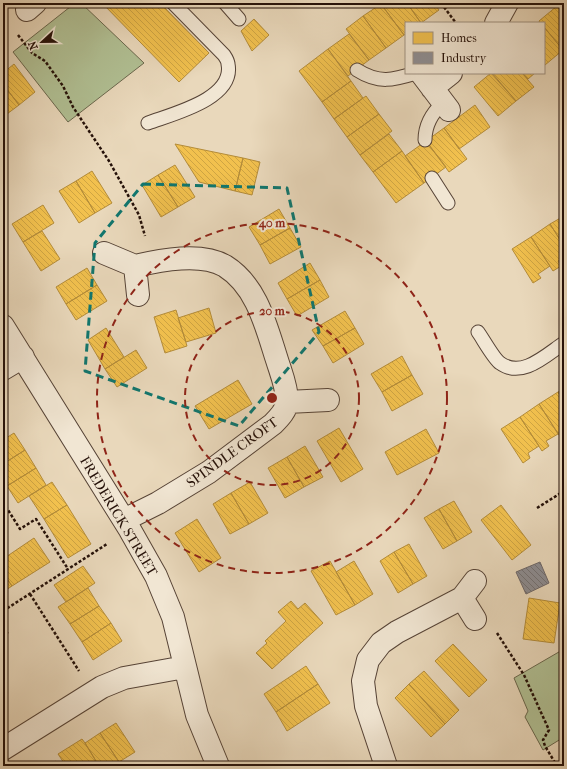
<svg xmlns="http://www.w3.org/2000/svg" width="567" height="769" viewBox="0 0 567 769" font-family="'IM FELL French Canon',serif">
  <defs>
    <pattern id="homes-back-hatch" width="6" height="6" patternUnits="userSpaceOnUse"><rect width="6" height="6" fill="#f2c14e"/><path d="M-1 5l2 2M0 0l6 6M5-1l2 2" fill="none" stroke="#cfa543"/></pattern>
    <pattern id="industry-back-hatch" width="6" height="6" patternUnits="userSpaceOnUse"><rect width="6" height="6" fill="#8d8d92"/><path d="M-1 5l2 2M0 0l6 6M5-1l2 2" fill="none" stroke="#737275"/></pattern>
  </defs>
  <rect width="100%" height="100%" fill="#e9d8bb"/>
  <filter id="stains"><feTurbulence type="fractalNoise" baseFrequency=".005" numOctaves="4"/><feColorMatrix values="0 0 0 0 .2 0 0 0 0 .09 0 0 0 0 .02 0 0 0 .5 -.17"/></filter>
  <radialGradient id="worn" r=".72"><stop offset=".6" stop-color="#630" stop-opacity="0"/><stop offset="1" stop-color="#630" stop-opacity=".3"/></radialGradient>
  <path fill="#b1c094" stroke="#6b684e" d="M75,3H81L144,63L68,122L13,52Z
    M564,649V737L543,750L525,717L528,711L514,678Z"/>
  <path fill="url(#homes-back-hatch)" stroke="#b48c39" d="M102,3H160L209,53L179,82Z
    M381,3H407L421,23H406V34L404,35L381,4Z
    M407,3H434L439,10L421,23Z
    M555,3H564V14L557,6Z
    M381,4L404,35L386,48L363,16Z
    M557,6L564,14L563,50L544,27V23H540L539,21Z
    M363,16L386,48L369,60L346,29Z
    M254,19L269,35L252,51L241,31Z
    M544,27L563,50L545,65L544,64Z
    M349,34L369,60L348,76L328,49Z
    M328,49L351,81L322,102L299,71Z
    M14,64L35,92L19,105L3,84V73Z
    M491,73L516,101L498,116L474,87Z
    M492,73H522L534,87L516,101Z
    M522,73H535L528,79Z
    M351,81L363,98L334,119L322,102Z
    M3,84L19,105L3,117Z
    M366,96L379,114L347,137L334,119Z
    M475,105L490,127L459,149L444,128Z
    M379,114L392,131L360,155L347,137Z
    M444,128L467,159L449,172L426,141Z
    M389,134L402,151L373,172L360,155Z
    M426,141L446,167L424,183L405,156Z
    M175,144L243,158L235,191L199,182Z
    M402,151L424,183L396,203L373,172Z
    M243,158L260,162L252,195L235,191Z
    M175,165L195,197L178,207L158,175Z
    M92,171L112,203L95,213L76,181Z
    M158,175L178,207L161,217L142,185Z
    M76,181L95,213L79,223L59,191Z
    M43,205L54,223L23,242L12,224Z
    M279,209L290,228L260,245L249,227Z
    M564,216V246L550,224Z
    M550,224L564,246V257L558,261L561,266L553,271L531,237Z
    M290,228L301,247L270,264L260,245Z
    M42,231L60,259L41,271L23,242Z
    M531,237L550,266L538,274L541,278L533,283L512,249Z
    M310,263L320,280L287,299L278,283Z
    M87,268L97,285L66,304L56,287Z
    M320,280L329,297L297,316L287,299Z
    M97,285L107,301L76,320L66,304Z
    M209,308L216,333L186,342L178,318Z
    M176,310L187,346L165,353L154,317Z
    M345,311L355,328L323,346L312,330Z
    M106,328L124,357L105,369L88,340Z
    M355,328L364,344L333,363L323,346Z
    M136,350L147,368L117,387L105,369Z
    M402,356L412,375L382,392L371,374Z
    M412,375L423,394L392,411L382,392Z
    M238,380L252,404L209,429L195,406Z
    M564,388V401L558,392Z
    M558,392L564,401V436L561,438L539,404Z
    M539,404L558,434L546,441L549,446L542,451L520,417Z
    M520,417L539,446L528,453L530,458L523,463L501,429Z
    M3,428L8,437L3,440Z
    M339,428L363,469L341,482L317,441Z
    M426,429L439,453L397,475L385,452Z
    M14,433L25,450L3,464V440Z
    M305,446L323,477L304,487L287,457Z
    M25,450L36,468L7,486L3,479V464Z
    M287,457L304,487L285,498L268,468Z
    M36,468L46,485L18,503L7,486Z
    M52,482L67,505L44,519L29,496Z
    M250,482L268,513L249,524L231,493Z
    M231,493L249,524L230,534L213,504Z
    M454,501L472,532L457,541L439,509Z
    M67,505L91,544L68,558L44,519Z
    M501,505L531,545L512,560L481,520Z
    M439,509L457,541L443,549L424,518Z
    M197,519L221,558L199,572L175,533Z
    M34,538L50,562L12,586L3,573V559Z
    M409,544L427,576L413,584L394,552Z
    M394,552L413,584L398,593L380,561Z
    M330,561L355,605L336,615L311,571Z
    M354,561L373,594L355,605L336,572Z
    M83,566L95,583L66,602L54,585Z
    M3,573L12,586L3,592Z
    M88,588L99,606L70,624L58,607Z
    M529,598L560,603L554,643L523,639Z
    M291,601L298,609L305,603L323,623L272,669L256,653L267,643L265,641L286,621L278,612Z
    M99,606L111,623L82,642L70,624Z
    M111,623L122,641L93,660L82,642Z
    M453,644L487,680L469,697L435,661Z
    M306,666L318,684L276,712L264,694Z
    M424,671L459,710L445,724L409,684Z
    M318,684L330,703L287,731L276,712Z
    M409,684L445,724L431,737L395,698Z
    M116,723L135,752L119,762L100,733Z
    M100,733L119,762L113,766H99L85,743Z
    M82,739L85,743L99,766H66L58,754Z
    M56,761L59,766H48Z"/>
  <path fill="url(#industry-back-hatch)" stroke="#6e6869" d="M540,562L549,583L526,594L516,572Z"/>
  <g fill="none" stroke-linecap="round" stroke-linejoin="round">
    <defs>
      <path id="lane" d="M225,3L239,19
        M357,70C379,84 393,80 416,73
        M148,123C172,114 235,99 228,64C228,61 226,58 224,55L173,3
        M425,140C425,125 432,113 443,103
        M432,178L448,203
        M478,332C483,339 494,359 500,363C522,379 546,355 564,343"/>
      <path id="street" d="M27,10L35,3
        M496,23L507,3
        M421,73L449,110
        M432,88L451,73
        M104,253L135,266L138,295
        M3,326L130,530L156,576L173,617L197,715L218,766
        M3,369L23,357
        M287,402L328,400
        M124,520L158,503L209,472L273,424C279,418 287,410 287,401C287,387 281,373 277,360C266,326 257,286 225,266C201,252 161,260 135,266
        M475,619L462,598L475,581
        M3,749L102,687L124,678L185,667
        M386,766L366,706L363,681L368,660L381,643L397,632L462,598"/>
    </defs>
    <use href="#lane" stroke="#564336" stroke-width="15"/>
    <use href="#street" stroke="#564336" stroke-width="24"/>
    <path stroke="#251109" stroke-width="2.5" stroke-dasharray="3 2" stroke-linecap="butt" d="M441,3L456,23
      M18,35L32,53L45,61L63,86L73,107L109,161L139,215L145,236
      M3,502L20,529L36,519L68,569
      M537,508L564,491
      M3,511L7,508
      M30,594L79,671
      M3,611L107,544
      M497,633L524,675L549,730L543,740L545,746L557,766
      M3,635L8,632"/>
    <use href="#lane" stroke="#f1e6d3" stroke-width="13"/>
    <use href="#street" stroke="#f1e6d3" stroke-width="22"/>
  </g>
  <path fill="none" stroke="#0f766e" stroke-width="3" stroke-dasharray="8 5" stroke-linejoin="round" d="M143,184L287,188L319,332L239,426L85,371L95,243Z"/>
  <g fill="none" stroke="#8f2418" stroke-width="2" stroke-dasharray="7 5">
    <circle cx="272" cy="398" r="87"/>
    <circle cx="272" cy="398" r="175"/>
  </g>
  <g text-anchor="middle" stroke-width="4" stroke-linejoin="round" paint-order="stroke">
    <g font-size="14" fill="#251109" stroke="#f1e6d3">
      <text transform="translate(232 452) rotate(-36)" y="5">SPINDLE CROFT</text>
      <text transform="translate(119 516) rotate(59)" y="5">FREDERICK STREET</text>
    </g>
  </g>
  <circle cx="272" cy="398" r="6" fill="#8f2418" stroke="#f1e6d3" stroke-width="2"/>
  <g font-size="12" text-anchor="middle" font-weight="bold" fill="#8f2418" stroke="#f1e6d3" stroke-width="4" stroke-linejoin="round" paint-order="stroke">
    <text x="272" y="227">40 m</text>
    <text x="272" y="315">20 m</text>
  </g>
  <rect width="567" height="769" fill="none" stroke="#e9d8bb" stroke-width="16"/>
  <rect x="4" y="4" width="559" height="761" fill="none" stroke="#251109" stroke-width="2"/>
  <rect x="8" y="8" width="551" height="753" fill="none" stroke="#251109"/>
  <rect x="405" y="22" width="140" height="52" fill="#f1e6d3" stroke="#9f9182"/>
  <rect x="413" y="32" width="20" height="12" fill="#f2c14e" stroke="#9f9182"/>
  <text x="441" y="42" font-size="12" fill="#251109">Homes</text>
  <rect x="413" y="52" width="20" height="12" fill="#8d8d92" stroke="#9f9182"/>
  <text x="441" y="62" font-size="12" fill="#251109">Industry</text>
  <g transform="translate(42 42) rotate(248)" stroke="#f1e6d3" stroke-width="3" paint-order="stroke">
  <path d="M0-3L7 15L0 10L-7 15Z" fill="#251109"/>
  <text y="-6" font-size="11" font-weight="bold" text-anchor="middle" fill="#251109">N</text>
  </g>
  <rect width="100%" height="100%" filter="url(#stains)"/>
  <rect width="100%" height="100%" fill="url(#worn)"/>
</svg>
